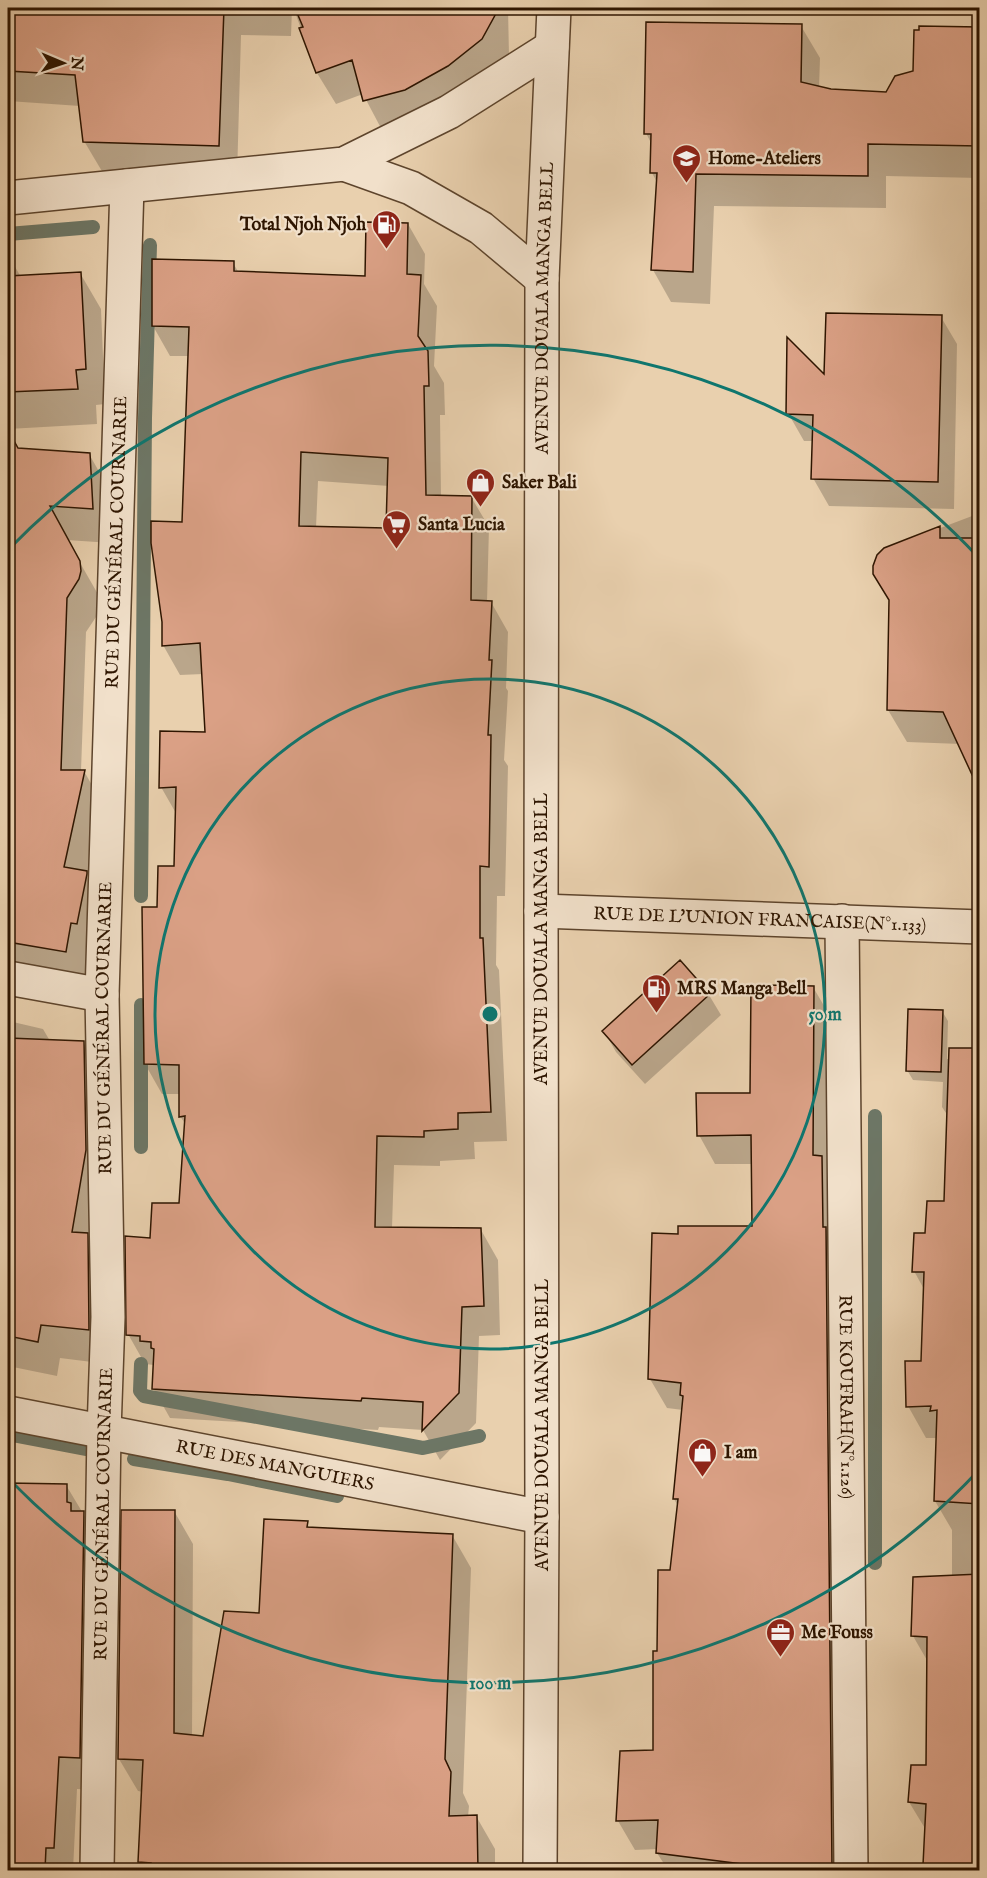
<svg xmlns="http://www.w3.org/2000/svg" width="987" height="1878" viewBox="0 0 987 1878" font-family="'IM FELL English',serif">
  <rect width="100%" height="100%" fill="#e9d0ae"/>
  <filter id="stains"><feTurbulence type="fractalNoise" baseFrequency=".00333" numOctaves="4"/><feColorMatrix values="0 0 0 0 .2 0 0 0 0 .09 0 0 0 0 .02 0 0 0 .5 -.17"/></filter>
  <radialGradient id="worn" r=".72"><stop offset=".6" stop-color="#630" stop-opacity="0"/><stop offset="1" stop-color="#630" stop-opacity=".3"/></radialGradient>
  <path fill="#0003" fill-rule="evenodd" d="M8,8H292L291,36L241,35L237,177L103,173L84,141L80,106L8,101Z
    M317,8H508L509,56L500,71L383,132L363,94L336,104L317,73L296,15Z
    M801,26L820,58L819,88L830,90L887,93L980,29V178L886,176V208L714,206L710,304L671,302L653,270L658,184L652,173V145L646,133Z
    M408,224L425,254L424,284L437,306L434,366L444,383L445,415H440L441,497H471L489,527L487,602H491L508,632L506,688L508,691L504,760L508,766L505,896H497L496,965L499,970L507,1141L474,1142L475,1159L440,1161V1166L394,1165L392,1228L481,1230L498,1260L500,1335L479,1336L476,1423L440,1460L423,1430L379,1427L378,1430L170,1418L153,1388L154,1365L145,1364L128,1334L152,1240L181,1205L186,1125L180,1116L181,1094H162L145,1064L159,909L175,868L177,815L161,787L207,733L203,674L180,675L163,645L183,524L189,356H170L153,326L233,263L239,273L366,277ZM318,481L389,486L387,529L316,528Z
    M8,255L21,277L80,273L101,309L105,404L96,405L97,424L8,429Z
    M941,317L957,344L954,509L829,506L813,478L814,441H804L788,413Z
    M8,449L89,454L109,489L111,543L67,540L99,596L98,614L86,632L81,771H84L103,805L88,876L106,906L85,986L21,994L13,1000L8,1010L13,1022L43,1029L50,1041L83,1042L103,1076L108,1364L60,1358L57,1376L8,1366Z
    M980,513V769L961,744L907,742L888,710L891,602L885,549Z
    M813,987L830,1016L848,1870H668L657,1853L658,1849L635,1850L618,1821L655,1752L658,1652L671,1572L678,1506L674,1499L683,1410L667,1408L650,1379L680,1235L753,1228V1164H715L699,1135L752,1094Z
    M709,995L721,1015L645,1084L616,1052L604,1031Z
    M942,1011L948,1021L947,1059L980,1060V1870H924L926,1830L909,1802L927,1767L928,1662L913,1636L952,1577V1530L935,1501L938,1438H926L908,1406L922,1363L925,1291L914,1271L927,1235L945,1203L948,1116L942,1107L943,1082L913,1080L907,1070Z
    M8,1485H66L102,1545L98,1790L77,1789L73,1870H8Z
    M174,1511L193,1544L192,1737L204,1738L261,1614L307,1523L310,1529L452,1535L471,1568L463,1793L469,1806L468,1817L476,1816L495,1849V1870H145L140,1861L143,1792L138,1791L119,1759Z"/>
  <g fill="none" stroke-linecap="round" stroke-linejoin="round">
    <path stroke="#6d7665" stroke-width="14" d="M8,234L93,227
      M141,896L145,418L150,245
      M141,1005V1147
      M875,1116V1563
      M141,1364L140,1391L144,1396L423,1448L479,1436
      M8,1434L92,1450
      M134,1459L228,1474L337,1496"/>
  </g>
  <path fill="#daa085" stroke="#2e1500" stroke-width="1.5" fill-rule="evenodd" d="M8,8H224L219,146L83,142L75,75L8,71Z
    M295,8H499L482,39L448,66L405,90L363,101L352,60L316,73L299,28L303,27Z
    M646,22L802,24L801,82L831,89L886,92L895,76L913,71L914,30H919V26L980,27V146L868,144V176L696,174L693,272L651,270L657,173H650L651,134H644Z
    M366,222L408,223L407,274L421,275L418,336L428,351L429,386H424L426,495L472,496L471,600L492,601L489,660H492L488,735H491L489,867L480,866V938H483L491,1112L458,1113V1129L424,1131V1137L377,1136L375,1227L481,1228L484,1306L462,1307L459,1393L422,1431L423,1402L362,1398L361,1401L152,1389L154,1349L151,1348V1342L140,1341V1336L126,1335L125,1236L150,1238L152,1203H179L185,1116L179,1117V1065L144,1064L142,907H157L158,866H174L176,787L159,788L160,731L205,732L200,643L162,646V622L151,543V521L182,522L189,327L152,326V259L234,261V271L365,276ZM301,452L388,458L386,528L299,526Z
    M81,272L86,369L76,370L78,389L8,392V276Z
    M826,313L942,315L938,482L811,479L813,415L786,414L787,337L824,374Z
    M8,430L18,448L90,453L93,509L50,506L80,561L81,571L79,579L67,598L61,770H85L64,867L87,871V874L77,924L71,923L66,952L8,942Z
    M940,526V538H980V792L943,712L887,710L889,600L873,574V566L877,555L884,548Z
    M680,960L710,994L632,1065L602,1031Z
    M763,985L814,986L813,1155L822,1156L823,1227H826L832,1870H766V1867L656,1853L658,1820L616,1821L620,1751L653,1750V1651H657L658,1570H670L678,1499H673L683,1396L680,1395L681,1383L648,1379L652,1233L678,1234V1226H752L751,1135L697,1136L696,1093H750L751,987Z
    M908,1009L943,1010L941,1072L906,1071Z
    M8,1038L84,1041L86,1150L72,1232L88,1233L89,1330L41,1325L38,1342L8,1336Z
    M949,1048H980V1504L934,1501L937,1410L930,1411L931,1406L906,1407L905,1361H921L924,1272H912L914,1233H925L927,1201H944Z
    M8,1483L67,1484V1502L71,1503V1511H84L80,1758L59,1757L54,1848H46L45,1870H8Z
    M121,1510H175L174,1733L203,1736L224,1611L259,1613L264,1519L308,1521L307,1527L453,1534L445,1759L451,1772L449,1816L477,1815L478,1870H150L151,1863L138,1862L143,1760L118,1759Z
    M980,1574V1867L923,1865L926,1804L908,1802L911,1765H926L927,1637L911,1636L913,1577Z"/>
  <g fill="none" stroke-linecap="round" stroke-linejoin="round">
    <defs>
      <g id="minor">
        <path d="M344,164L411,188L481,228L542,279"/>
        <path d="M8,198L344,164L449,112L552,47"/>
        <path id="s1" d="M541,911L980,927"/>
        <path id="s2" d="M842,921L851,1870"/>
        <path d="M8,978L102,995"/>
        <path id="s3" d="M8,1413L542,1517"/>
        <path id="s4" d="M97,1870L104,1431L108,1317L102,995L127,186"/>
        <path id="s5" d="M540,1870L542,1517L541,911L542,279L554,8"/>
      </g>
    </defs>
    <use href="#minor" stroke="#5d442c" stroke-width="36"/>
    <use href="#minor" stroke="#f1e0ca" stroke-width="33"/>
  </g>
  <g fill="none" stroke="#0f766e" stroke-width="3">
    <circle cx="490" cy="1014" r="335"/>
    <path d="M979 1470A669 669 0 0 1 9 1479M9 549A669 669 0 0 1 979 558"/>
  </g>
  <defs>
    <symbol id="school-pin" viewBox="-11 -11 22 30"><path d="M0 17L-7.5 6A9.5 9.5 0 1 1 7.5 6Z" fill="#8f2418" stroke="#f1e0ca"/><path d="M0-5L7-2L0 1L-7-2ZM-4 1L0 2.5L4 1V4Q0 6-4 4Z" fill="#fff"/></symbol>
    <symbol id="fuel-pin" viewBox="-11 -11 22 30"><path d="M0 17L-7.5 6A9.5 9.5 0 1 1 7.5 6Z" fill="#8f2418" stroke="#f1e0ca"/><path d="M-5.5-6h7V0h2V4h1.3V-2.5L3-4.5l.8-.8L6-3V5H2.5V1h-1V6h-7ZM-4.2-4.7v3.2H.2V-4.7Z" fill="#fff"/></symbol>
    <symbol id="shop-pin" viewBox="-11 -11 22 30"><path d="M0 17L-7.5 6A9.5 9.5 0 1 1 7.5 6Z" fill="#8f2418" stroke="#f1e0ca"/><path d="M-5-2.5h2.3a2.7 3.5 0 0 1 5.4 0H5L5.5 6h-11ZM-1.5-2.5h3a1.5 2.3 0 0 0-3 0Z" fill="#fff"/></symbol>
    <symbol id="supermarket-pin" viewBox="-11 -11 22 30"><path d="M0 17L-7.5 6A9.5 9.5 0 1 1 7.5 6Z" fill="#8f2418" stroke="#f1e0ca"/><path d="M-6-5.5h2.5l.6 2H6L4.5 2H-2.5L-4.4-4H-6ZM-1.5 3.2a1.3 1.3 0 1 0 .1 0ZM3 3.2a1.3 1.3 0 1 0 .1 0Z" fill="#fff"/></symbol>
    <symbol id="office-pin" viewBox="-11 -11 22 30"><path d="M0 17L-7.5 6A9.5 9.5 0 1 1 7.5 6Z" fill="#8f2418" stroke="#f1e0ca"/><path d="M-6-3h4V-5.5h4V-3h4V5H-6ZM-1-4.5V-3h2v-1.5ZM-6 0V1H6V0Z" fill="#fff"/></symbol>
  </defs>
  <g fill-rule="evenodd">
    <use href="#school-pin" x="670" y="142" width="33" height="45"/>
    <use href="#fuel-pin" x="370" y="208" width="33" height="45"/>
    <use href="#shop-pin" x="464" y="466" width="33" height="45"/>
    <use href="#supermarket-pin" x="380" y="508" width="33" height="45"/>
    <use href="#fuel-pin" x="640" y="972" width="33" height="45"/>
    <use href="#shop-pin" x="686" y="1436" width="33" height="45"/>
    <use href="#office-pin" x="764" y="1616" width="33" height="45"/>
  </g>
  <g text-anchor="middle" stroke-width="4.5" stroke-linejoin="round" paint-order="stroke">
    <g font-size="18" font-weight="bold" fill="#2e1500" stroke="#f1e0ca" text-anchor="start">
      <text x="708" y="164">Home-Ateliers</text>
      <text x="366" y="230" text-anchor="end">Total Njoh Njoh</text>
      <text x="502" y="488">Saker Bali</text>
      <text x="418" y="530">Santa Lucia</text>
      <text x="677" y="994">MRS Manga Bell</text>
      <text x="724" y="1458">I am</text>
      <text x="801" y="1638">Me Fouss</text>
    </g>
    <g font-size="18" fill="#2e1500" stroke="#f1e0ca">
      <text dy="6" stroke="none"><textPath href="#s5" startOffset="1562">AVENUE DOUALA MANGA BELL</textPath></text>
      <text dy="6" stroke="none"><textPath href="#s4" startOffset="1328">RUE DU GÉNÉRAL COURNARIE</textPath></text>
      <text dy="6" stroke="none"><textPath href="#s1" startOffset="219">RUE DE L'UNION FRANCAISE(N°1.133)</textPath></text>
      <text transform="translate(541 939) rotate(-90)" y="6">AVENUE DOUALA MANGA BELL</text>
      <text dy="6" stroke="none"><textPath href="#s4" startOffset="842">RUE DU GÉNÉRAL COURNARIE</textPath></text>
      <text dy="6" stroke="none"><textPath href="#s2" startOffset="476">RUE KOUFRAH(N°1.126)</textPath></text>
      <text transform="translate(542 1425) rotate(-90)" y="6">AVENUE DOUALA MANGA BELL</text>
      <text dy="6" stroke="none"><textPath href="#s3" startOffset="272">RUE DES MANGUIERS</textPath></text>
      <text dy="6" stroke="none"><textPath href="#s4" startOffset="356">RUE DU GÉNÉRAL COURNARIE</textPath></text>
    </g>
  </g>
  <circle cx="490" cy="1014" r="9" fill="#0f766e" stroke="#f1e0ca" stroke-width="3"/>
  <g font-size="18" text-anchor="middle" font-weight="bold" fill="#0f766e" stroke="#f1e0ca" stroke-width="4.5" stroke-linejoin="round" paint-order="stroke">
    <text x="825" y="1020">50 m</text>
    <text x="490" y="1689">100 m</text>
  </g>
  <rect width="987" height="1878" fill="none" stroke="#e9d0ae" stroke-width="30"/>
  <rect x="9" y="9" width="969" height="1860" fill="none" stroke="#2e1500" stroke-width="3"/>
  <rect x="15" y="15" width="957" height="1848" fill="none" stroke="#2e1500" stroke-width="1.5"/>
  <g transform="translate(63 63) rotate(92)" stroke="#f1e0ca" stroke-width="4.5" paint-order="stroke">
  <path d="M0-4.5L10 22L0 15L-10 22Z" fill="#2e1500"/>
  <text y="-9" font-size="16" font-weight="bold" text-anchor="middle" fill="#2e1500">N</text>
  </g>
  <rect width="100%" height="100%" filter="url(#stains)"/>
  <rect width="100%" height="100%" fill="url(#worn)"/>
</svg>
